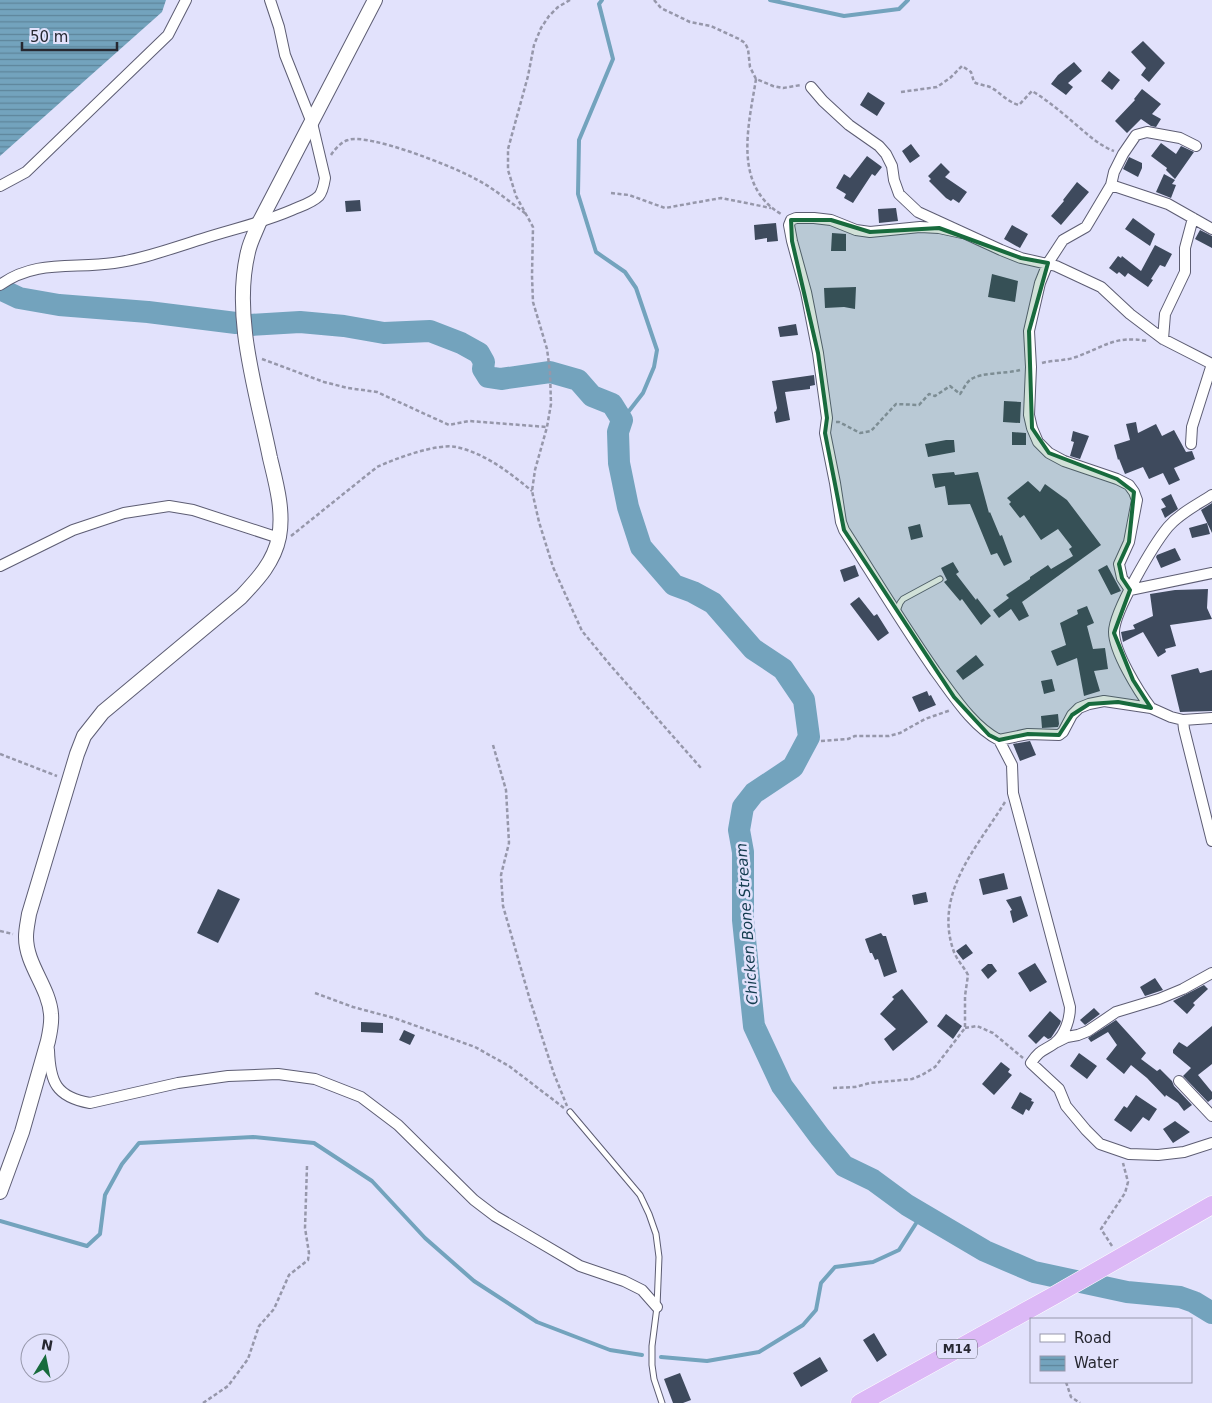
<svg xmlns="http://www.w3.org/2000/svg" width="1212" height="1403" viewBox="0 0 1212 1403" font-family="'DejaVu Sans',sans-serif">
  <defs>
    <pattern id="water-rules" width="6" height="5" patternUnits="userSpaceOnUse" patternTransform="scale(1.25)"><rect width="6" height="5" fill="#73a3bd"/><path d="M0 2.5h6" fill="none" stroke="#5e859a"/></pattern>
  </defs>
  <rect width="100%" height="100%" fill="#e2e2fc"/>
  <path fill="url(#water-rules)" d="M0,0H166L162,12L0,156Z"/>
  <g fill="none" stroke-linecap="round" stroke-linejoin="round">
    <path stroke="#73a3bd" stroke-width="4" d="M602,0L599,4L613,59L579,140L578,194L596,252L625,272L636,288L657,350L654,367L643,393L622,420
      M770,0L844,16L899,9L908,0
      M0,1221L87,1246L100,1234L105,1195L122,1164L139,1143L253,1137L314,1143L372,1181L425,1238L474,1281L537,1322L610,1350L642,1355
      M661,1357L707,1361L759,1352L803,1325L816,1310L821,1283L835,1267L873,1262L899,1250L922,1214"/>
    <path stroke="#73a3bd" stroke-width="22" d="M0,289L19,298L59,305L148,312L236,323
      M250,325L300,322L344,326L384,333L430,331L461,343L479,353L484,362L483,369L488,377L501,379L550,372L578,380L592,396L612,404L622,420L618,432L619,463L628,507L641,547L674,585L693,592L713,603L753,649L783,669L804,700L809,737L793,767L754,793L743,807L739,830L743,852V920L754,1026L782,1086L820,1137L844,1166L873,1180L907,1205L985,1251L1034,1272L1127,1292L1180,1297L1194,1302L1212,1313"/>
  </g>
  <path fill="#3e4a5d" d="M1143,41L1165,63L1149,82L1141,75L1146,68L1131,52Z
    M1074,62L1082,71L1068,83L1073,87L1066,95L1051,84L1058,75Z
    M1109,71L1120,80L1112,90L1101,81Z
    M1142,89L1161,104L1152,114L1161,119L1156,127L1151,126L1141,119L1127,133L1115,121L1135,100L1134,99Z
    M868,92L885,103L877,116L860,105Z
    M1161,143L1176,154L1181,146L1194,152L1175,179L1166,170L1167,168L1151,156Z
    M911,144L920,156L910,163L902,151Z
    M867,156L882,167L875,176L872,174L853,203L844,198L846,194L836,188L844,174L850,178Z
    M1129,157L1142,163V168L1138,177L1123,169Z
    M941,163L950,172L945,177L967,192L959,203L953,199L951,201L946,198L929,181L931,179L928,176Z
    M1164,174L1175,180L1172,184L1176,185L1171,198L1156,192Z
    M1077,182L1089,192L1061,225L1051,216L1064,201L1063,200Z
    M360,200L361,211L346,212L345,201Z
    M896,208L898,221L879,223L878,209Z
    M1133,218L1155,234L1150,246L1125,229Z
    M776,223L778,241L767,242V238L755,240L754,225Z
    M1012,225L1028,234L1020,248L1004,239Z
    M1200,230L1212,236V248L1195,239Z
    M832,233L846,234V251H831Z
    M1155,245L1172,254L1165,267L1160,265L1151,279L1153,280L1148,287L1128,273L1125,277L1119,272L1117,274L1109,268L1118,256L1121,258L1122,256L1141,271Z
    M992,274L1018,281L1015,302L988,297Z
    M856,287L855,309L844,307L825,308L824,288Z
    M796,324L798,335L780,337L778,327Z
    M814,375L815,385L810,386V389L785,392L790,420L776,423L774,412L776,411L777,408L772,381Z
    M1004,401L1021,402L1020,423L1003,422Z
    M1136,422L1138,433L1156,424L1162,436L1174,430L1186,452L1192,451L1195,459L1174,468L1180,480L1169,485L1163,473L1149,479L1143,467L1125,474L1119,459L1118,460L1114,445L1130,440L1126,424Z
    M1073,431L1089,436L1080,459L1070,456L1074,442L1071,441Z
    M1012,432L1026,433V445H1012Z
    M946,440H954L955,452L928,457L925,444Z
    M954,472L955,475L978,472L989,513L990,512L1000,536L1002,535L1012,562L1004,566L997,553L991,555L970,504L948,505L945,486L935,488L932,474Z
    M1028,481L1040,492L1045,484L1067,500L1101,545L1022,602L1029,616L1019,621L1011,609L999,618L993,610L1009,598L1006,595L1030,579V577L1048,565L1051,569L1073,556L1069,549L1072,547L1058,529L1041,540L1024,515L1020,518L1009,504L1011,502L1007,498Z
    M1171,494L1178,509L1165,518L1161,509L1166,507L1161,499Z
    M1212,503V533L1201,510Z
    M1207,523L1210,534L1192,538L1189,528Z
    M920,524L923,537L911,540L908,527Z
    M1175,548L1181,560L1161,568L1156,557L1157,555Z
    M953,562L959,572L956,574L976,600L977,598L991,616L981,625L962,599L960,601L944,582L947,580L941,568Z
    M855,565L859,576L844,582L840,570Z
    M1107,565L1121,591L1111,595L1098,570Z
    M1208,589L1207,608L1212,619L1170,625L1176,646L1165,649L1166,652L1158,657L1143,632L1123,642L1121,632L1135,629L1133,625L1153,616L1150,594L1175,590Z
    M859,597L874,616L877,614L889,633L878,641L850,604Z
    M1087,606L1094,623L1087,626L1093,649L1105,648L1108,669L1094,671L1100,691L1084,696L1077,658L1057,666L1051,651L1066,645L1060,623L1078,614L1077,610Z
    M976,655L984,665L963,680L956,671Z
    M1198,668L1200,673L1212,670V711L1180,712L1171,675Z
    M1052,679L1055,691L1044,694L1041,681Z
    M927,691L929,696L931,695L936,705L919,712L912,697Z
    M1058,714L1059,724L1058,727L1042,728L1041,716Z
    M1030,741L1036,755L1020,761L1013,744Z
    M1004,873L1008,889L983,895L979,879Z
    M218,889L240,899L218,943L197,933Z
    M926,892L928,902L914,905L912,895Z
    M1021,896L1028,916L1013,923L1010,911L1012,910L1006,900Z
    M881,933L883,936H886L897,972L884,977L878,959L875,960L872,953H870L865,939Z
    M966,944L973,953L963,960L956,951Z
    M1035,963L1047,982L1030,992L1018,973Z
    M988,964H992L997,971L988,979L981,970Z
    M1155,978L1163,990L1145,996L1140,987Z
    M1204,985L1208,989L1193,1003L1195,1005L1187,1014L1173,1001Z
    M902,989L928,1022L893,1051L884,1039L896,1029L880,1014L894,999L892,997Z
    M1094,1008L1100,1014L1085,1025L1080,1020Z
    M1050,1011L1061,1021L1060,1024L1051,1038L1048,1039L1044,1036L1036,1044L1028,1036Z
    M946,1014L962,1026L953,1039L937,1026Z
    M1116,1020L1146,1053L1141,1059L1157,1071L1160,1069L1172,1081L1174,1086L1192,1105L1184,1111L1178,1103L1166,1095L1165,1097L1147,1078L1131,1065L1124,1074L1106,1059L1117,1045L1108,1032L1091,1042L1088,1038Z
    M361,1022L383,1023V1033L361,1032Z
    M1212,1026V1064L1198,1075L1212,1092V1099L1208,1102L1183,1076L1191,1068L1173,1053V1050L1179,1042L1187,1047Z
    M404,1030L415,1035L410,1045L399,1040Z
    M1079,1053L1097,1066L1087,1079L1070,1066Z
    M1001,1062L1010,1069L1008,1072L1012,1075L994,1095L982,1084Z
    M1020,1092L1032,1099L1031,1101L1034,1102L1029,1111L1026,1109L1023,1115L1011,1108Z
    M1136,1095L1157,1109L1149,1121L1143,1117L1131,1132L1114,1120L1124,1106L1127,1108Z
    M1175,1121L1190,1132L1173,1143L1163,1129Z
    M874,1333L887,1355L877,1362L863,1340Z
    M820,1357L828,1371L801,1387L793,1373Z
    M680,1373L691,1400L683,1403H673L664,1379Z"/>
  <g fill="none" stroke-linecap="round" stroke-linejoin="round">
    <defs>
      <path id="service" d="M897,611L900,603L903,599L940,579
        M570,1112L640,1195L649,1214L656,1234L659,1257L657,1307L652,1346V1365L654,1379L662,1403"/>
      <path id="minor" d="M811,87L823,101L849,125L879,146L886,154L892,166L894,180L899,194L918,212L1001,250L1021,258L1056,266L1101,287L1130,314L1163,339L1212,364
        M1111,185L1168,204L1212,229
        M0,186L26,172L168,35L186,0
        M962,233L939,228L920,227L870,232L856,230L831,220L814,218H796L791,220L789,225L792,241L806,292L818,353L827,418L825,433L835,483L841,522L844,530C874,577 903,625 935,671C953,695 972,726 999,740L1028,734L1059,735L1063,732L1072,715L1079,708L1089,704L1104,701L1151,708L1171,717L1183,720L1212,718
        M0,285C36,259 73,269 114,263C144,259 172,248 202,239C233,229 262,223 292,210C301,206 312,203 319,196C323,191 324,184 325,178L312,123L285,55L279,27L270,0
        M1163,339L1165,314L1185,272V248L1193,218
        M1191,444L1192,427L1212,364
        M0,566L73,530L124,513L169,506L193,510L279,538
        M1130,590L1122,578L1119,564L1129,542L1137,500L1134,492L1129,485L1117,479L1064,461L1049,453L1038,442L1032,428L1029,415L1031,367L1029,331L1040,283L1048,263L1063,240L1086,227L1111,185L1114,172L1123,154L1136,135L1147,132L1180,138L1196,146
        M1130,590L1212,573
        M1151,708C1139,692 1114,652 1114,632C1114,611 1154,544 1168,527C1180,513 1197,505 1212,495
        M1183,720L1184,729L1212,841
        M999,740L1012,765L1013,793L1070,1007C1070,1019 1065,1035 1055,1043C1044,1051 1040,1049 1031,1063L1059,1089L1066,1106L1086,1130L1100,1144L1129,1154L1158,1155L1184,1152L1212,1143
        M1057,1042L1067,1037L1078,1035L1088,1031L1116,1012L1159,999L1183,989L1212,973
        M49,1050C50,1082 56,1097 90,1103L178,1083L228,1076L278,1074L315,1079L361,1097L398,1125L474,1200L495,1216L580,1266L624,1281L642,1290L657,1307
        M1179,1081L1212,1116"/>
      <path id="tertiary" d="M0,1192L22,1132L48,1041C50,1032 52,1023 51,1014C49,987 26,965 26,937C26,929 28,921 29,914L77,754L84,736L103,712L241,597C258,579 274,562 279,537C284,511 276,483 270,458C257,393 232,317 248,252C250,242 255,233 259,223L375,0"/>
      <path id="trunk" d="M860,1403L1055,1295L1212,1205"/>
    </defs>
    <use href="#service" stroke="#5d5d73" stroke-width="7"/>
    <use href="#minor" stroke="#5d5d73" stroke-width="12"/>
    <use href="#tertiary" stroke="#5d5d73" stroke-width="16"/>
    <use href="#trunk" stroke="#fff" stroke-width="19"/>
    <path stroke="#9697aa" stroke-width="2.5" stroke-dasharray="4 2.5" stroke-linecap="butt" d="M570,0L558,7L549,16L541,28L534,45L528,76L508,149V170L516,196L533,227L532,276L533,302L547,349L550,372L551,404L547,427L535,470L532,491L539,522L553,567L582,631L611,666L701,768
      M654,0L661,8L690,22L711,26L739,39L745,43L748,49L750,67L756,79L773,86L783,88L801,85
      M756,79C749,124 732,185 781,214
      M901,92L937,87L950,78L962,66L971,72L974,82C979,85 985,85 990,87C1000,92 1007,102 1019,105L1032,91C1047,100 1060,111 1073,122C1086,133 1098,145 1114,151
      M331,155C335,149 341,142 348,140C369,133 451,166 472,177C492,187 509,201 526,214
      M611,193L629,195L665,208L721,198L771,208
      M262,359L324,382L348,388L377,392L449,425L469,421L547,427
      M1042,363C1053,360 1065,361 1076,357C1104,347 1115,335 1147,341
      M836,422H839L860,433L871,431L896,404L919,405L929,394L935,396L950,386L960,394C963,390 966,383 970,380C980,372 1006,374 1020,370
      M291,536L377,467C394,459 437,443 456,447C485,453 510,473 532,491
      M821,741L848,739L855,736H889L900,733L925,719L951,710
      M493,745L506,790L509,843L501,875L503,906L530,1000L554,1074L567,1106
      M0,754L57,776
      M0,931L13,934
      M315,993L353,1007L394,1018L475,1047L509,1066L564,1108
      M965,1028L977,1026L993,1033L1023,1058
      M833,1088L855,1087L870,1083L912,1079L922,1075L935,1067L965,1028V996L968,975C964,967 957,960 954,952C933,894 976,849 1005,802
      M1112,1246L1101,1229L1125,1193L1128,1182L1123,1163
      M1066,1382L1071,1397L1080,1403
      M203,1403L228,1386L248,1359L259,1326L274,1309L289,1275L308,1260L309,1253L305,1228L307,1166"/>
    <use href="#service" stroke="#fff" stroke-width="5"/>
    <use href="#minor" stroke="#fff" stroke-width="10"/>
    <use href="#tertiary" stroke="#fff" stroke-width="14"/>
    <use href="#trunk" stroke="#dcb8f6" stroke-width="18"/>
  </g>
  <path fill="#186b3d" fill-opacity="0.2" stroke="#186b3d" stroke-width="4" stroke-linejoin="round" d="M791,220H831L870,232L939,228L1021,258L1048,263L1029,331L1032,428L1049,453L1117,479L1134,492L1129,542L1119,564L1122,578L1130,590L1114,633L1133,680L1151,708L1118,702L1089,704L1072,715L1059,735L1028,734L999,740L989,735L954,697L844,530L825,433L827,418L818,353L792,241Z"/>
  <g text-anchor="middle" stroke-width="5" stroke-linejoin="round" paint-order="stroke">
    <rect fill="#e2e2fc" stroke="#5f606e" stroke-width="1" x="937" y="1339.5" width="40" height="19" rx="4"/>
    <g font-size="12" font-weight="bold" fill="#272831">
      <text x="957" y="1353">M14</text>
    </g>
    <g font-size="15" font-style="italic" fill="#123b4e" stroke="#e2e2fc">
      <text transform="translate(747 924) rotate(-94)" y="5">Chicken Bone Stream</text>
    </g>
  </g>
  <rect x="1030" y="1318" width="162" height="65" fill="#e2e2fc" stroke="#9798ab"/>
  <rect x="1040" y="1334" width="25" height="8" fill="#ffffff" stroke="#9798ab"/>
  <text x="1074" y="1343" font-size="15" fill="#272831">Road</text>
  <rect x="1040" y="1356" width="25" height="15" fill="url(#water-rules)" stroke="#9798ab"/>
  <text x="1074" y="1368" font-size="15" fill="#272831">Water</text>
  <g transform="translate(45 1358) rotate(10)"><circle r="24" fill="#e2e2fc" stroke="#9798ab"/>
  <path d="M0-4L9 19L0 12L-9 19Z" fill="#186b3d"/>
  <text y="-8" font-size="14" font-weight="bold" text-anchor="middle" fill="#272831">N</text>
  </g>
  <path d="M22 42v8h95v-8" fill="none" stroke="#272831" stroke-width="2.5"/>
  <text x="30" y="42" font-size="15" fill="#272831" stroke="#e2e2fc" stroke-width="4" paint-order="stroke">50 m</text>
</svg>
